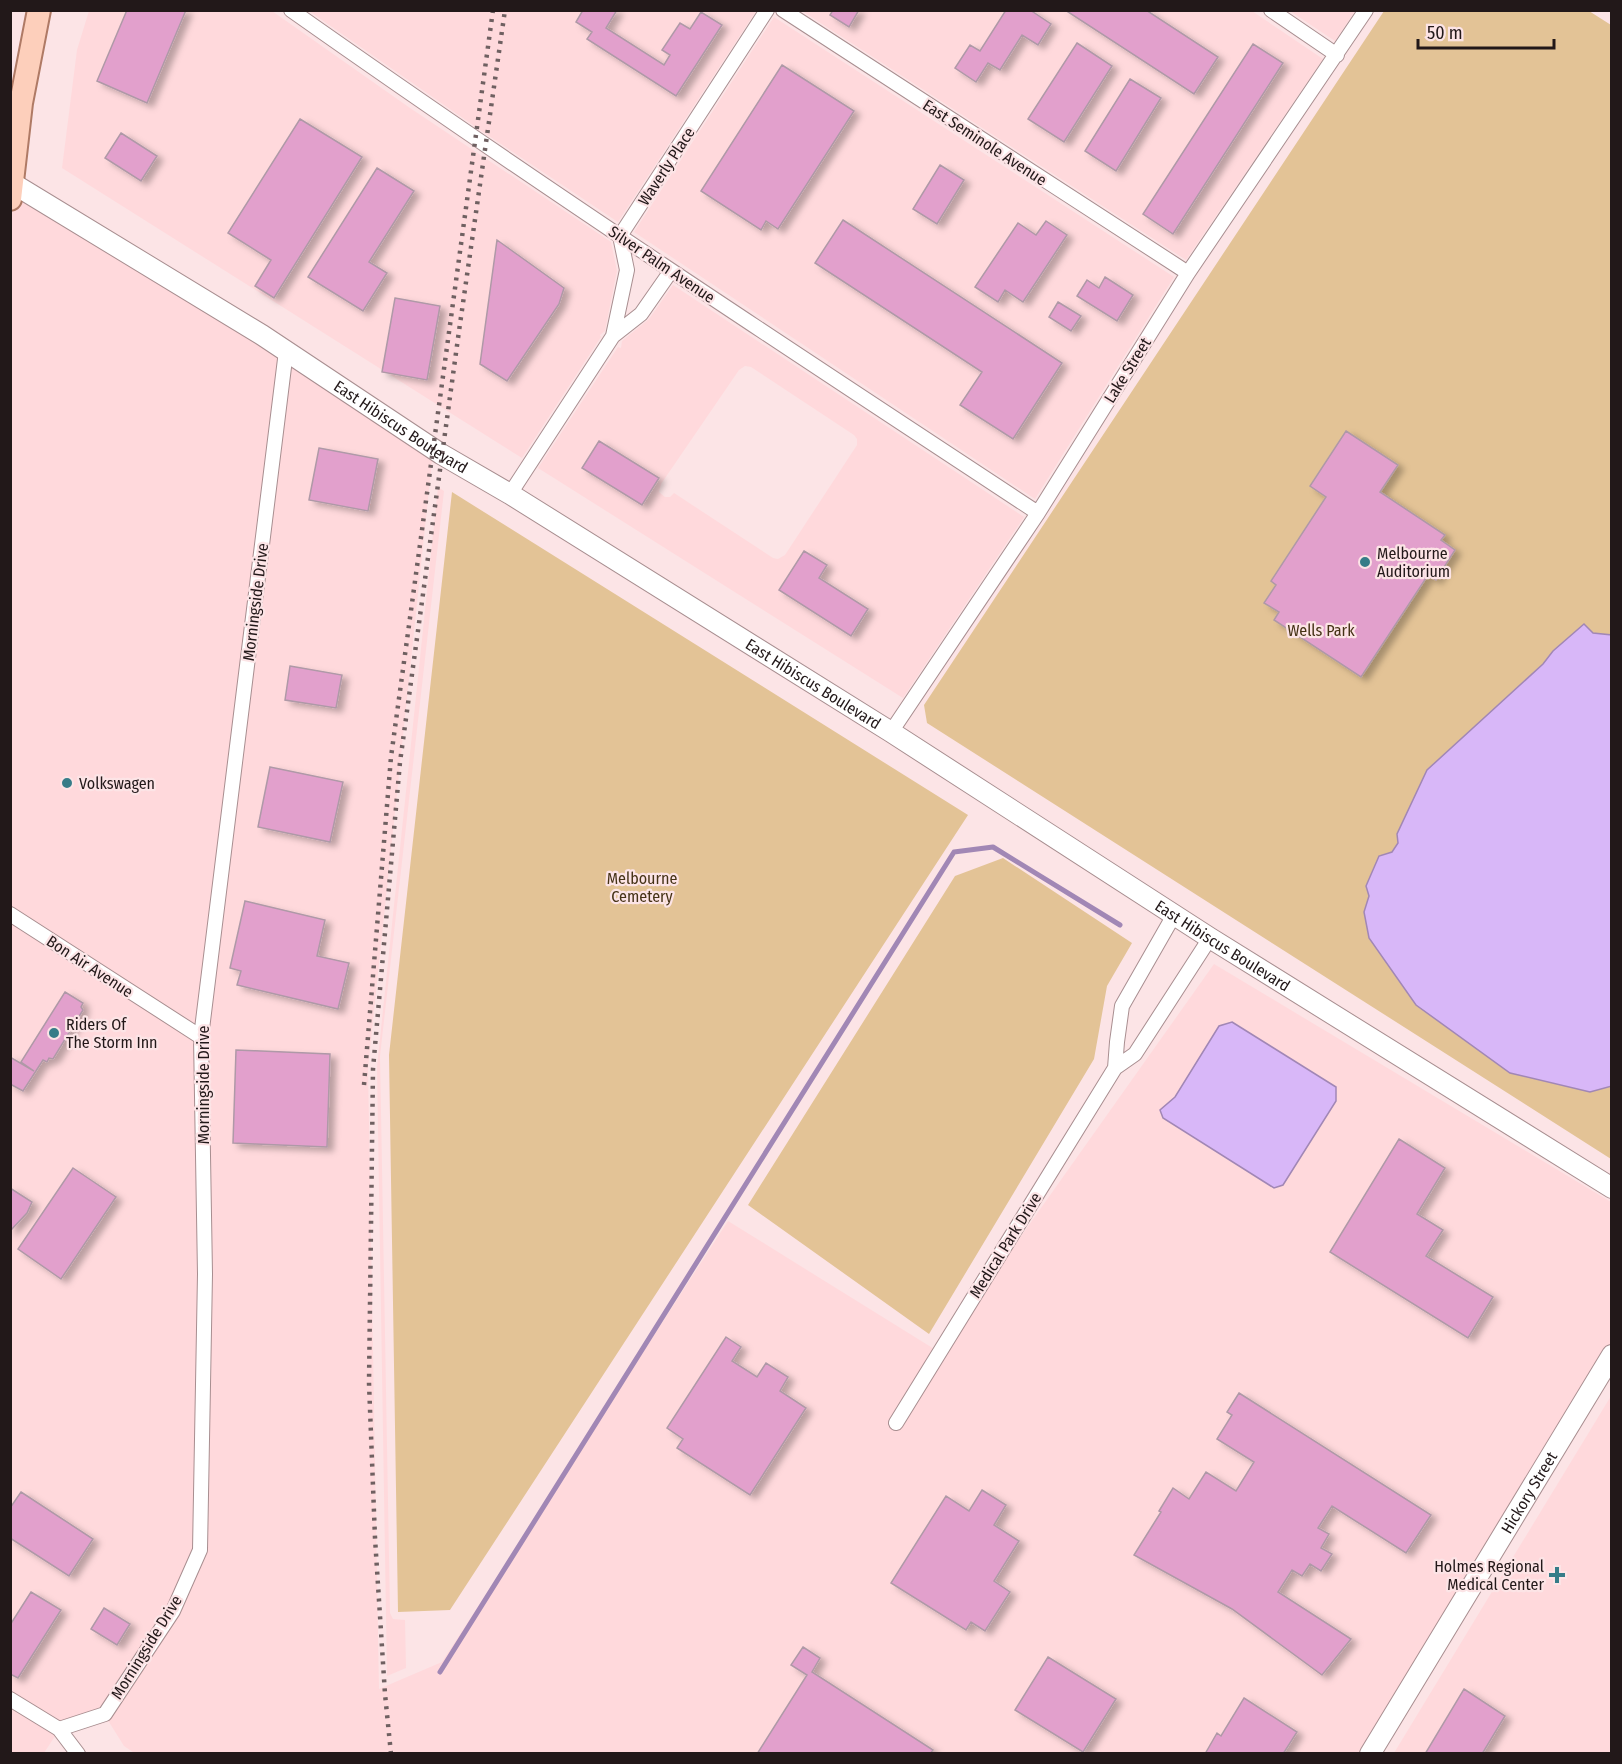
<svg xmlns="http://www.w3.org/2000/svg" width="1622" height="1764" viewBox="0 0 1622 1764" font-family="'Fira Sans Condensed',sans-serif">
  <defs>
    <filter id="shadow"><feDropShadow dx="6" dy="4" stdDeviation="3" flood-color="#0004"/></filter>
  </defs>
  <rect width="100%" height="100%" fill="#fce4e6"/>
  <path fill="#ffd9dc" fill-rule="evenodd" d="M89,11H272L410,108L611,242L617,271L605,331L600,335L601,337L522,458L62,168L77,50Z
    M309,11H756L618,222L480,130Z
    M802,11H1252L1323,59L1186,260Z
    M1290,11H1355L1335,41Z
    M774,17L1174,277L1035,499L634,232Z
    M10,179L434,442L368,1068L379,1689L442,1662L728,1221L939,1352L1214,964L1611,1202V1372L1375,1753L136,1754L124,1746L104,1714L59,1730L44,1753H11Z
    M673,285L1024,517L903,698L538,468L618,347L621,348L622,341L649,319ZM745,366L751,367L854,435L857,439V445L785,555L778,559L773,558L674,493L670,497H665L659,492L661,484L739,370Z
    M438,487L444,491L380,1056L390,1613L393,1619L405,1620L406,1668L387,1676L377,1067Z
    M1611,1396V1753H1394Z"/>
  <path fill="#e3c396" d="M1384,11H1589L1611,25V1159L927,723L924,705Z
    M452,492L968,815L450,1610L398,1612L389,1055Z
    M1003,858L1132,943L1107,986L1094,1059L929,1334L748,1205L955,876Z"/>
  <path fill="#d8b7f8" stroke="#a187b5" stroke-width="1.5" d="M1584,624L1593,633L1612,635V1086L1590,1092L1510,1073L1416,1005L1369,938L1364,912L1369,896L1366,886L1379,856L1392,852L1398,843L1397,834L1427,770L1543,664L1553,651Z
    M1232,1022L1336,1087V1101L1283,1185L1274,1188L1163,1118L1160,1110L1175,1097L1219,1026Z"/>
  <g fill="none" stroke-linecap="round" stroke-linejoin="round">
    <path stroke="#a187b5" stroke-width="5" d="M440,1672L954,852L993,847L1120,925"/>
  </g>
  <path fill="#e2a0cc" stroke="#af99a7" stroke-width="1.5" filter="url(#shadow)" d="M127,10H186L147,103L97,81Z
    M583,10H617L606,28L664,65L670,55L662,50L680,23L690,29L701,12L722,25L676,96L587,39L592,32L576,22Z
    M833,10H859L849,27L830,15Z
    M1006,10H1030L1051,24L1038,45L1022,35L1000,70L988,63L976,82L955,68L970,45L980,51Z
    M1065,10H1146L1218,57L1194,94Z
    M1077,43L1112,66L1064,142L1028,119Z
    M1253,44L1283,63L1173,234L1143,214Z
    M782,65L854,111L778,229L766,221L761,230L701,191Z
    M1130,79L1161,98L1116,171L1085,151Z
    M300,119L362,157L274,298L255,286L271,260L228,233Z
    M121,133L157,156L141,181L105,158Z
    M940,165L964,180L937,224L913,209Z
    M377,168L414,191L369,262L387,273L363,311L308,277Z
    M843,220L1062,363L1013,439L960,405L982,372L815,263Z
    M1046,221L1067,235L1023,302L1005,290L998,302L975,287L1018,223L1036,235Z
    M497,240L564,288L559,304L507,381L480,364Z
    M1105,277L1133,295L1117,321L1077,296L1087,280L1099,288Z
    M395,298L440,306L427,380L382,372Z
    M1058,302L1081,316L1071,331L1049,317Z
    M1346,431L1398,465L1380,492L1445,535L1441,540L1455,550L1436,580L1428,575L1361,677L1274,620L1279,612L1264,603L1276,585L1271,581L1326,497L1310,486Z
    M599,441L659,478L642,505L582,468Z
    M319,448L378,459L368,511L309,500Z
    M804,551L827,565L819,578L868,609L851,636L779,590Z
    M290,666L342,675L336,708L285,700Z
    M270,767L343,782L330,842L258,827Z
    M245,901L325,920L317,956L349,963L338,1009L237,985L241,971L230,968Z
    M65,992L83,1003L81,1007L83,1010L53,1059L49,1058L47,1062L43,1060L23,1091L10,1084V1057L34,1071L21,1062Z
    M236,1050L330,1054L327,1147L233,1143Z
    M1399,1139L1445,1168L1417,1214L1443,1230L1426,1256L1493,1297L1468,1338L1330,1252Z
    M73,1168L116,1197L61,1279L18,1249Z
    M10,1188L32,1202L27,1213L10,1231Z
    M726,1337L741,1347L732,1361L757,1377L766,1363L788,1377L780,1391L806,1408L750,1495L677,1448L683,1439L667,1428Z
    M1239,1393L1431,1515L1406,1553L1332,1506L1318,1528L1329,1534L1321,1548L1332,1554L1321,1571L1310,1564L1302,1576L1292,1570L1278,1592L1351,1639L1322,1675L1232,1609L1134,1555L1161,1512L1159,1511L1173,1488L1189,1499L1206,1472L1236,1491L1254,1462L1217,1439L1232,1415L1227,1412Z
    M982,1490L1006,1505L994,1525L1019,1541L994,1581L1010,1592L985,1631L971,1622L966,1630L891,1583L946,1496L969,1511Z
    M21,1492L93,1539L69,1576L10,1538V1508Z
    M31,1592L61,1610L18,1678L10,1674V1625Z
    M104,1608L130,1624L117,1645L91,1629Z
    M803,1647L820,1658L812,1672L933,1750L930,1754H757L807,1675L791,1665Z
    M1048,1657L1116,1699L1083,1752L1015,1710Z
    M1464,1689L1505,1716L1482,1754H1425Z
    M1244,1698L1297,1732L1283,1754H1205L1217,1733L1221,1736Z"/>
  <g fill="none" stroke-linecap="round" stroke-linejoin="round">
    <defs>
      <path id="street" d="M291,10C536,183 787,348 1038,513
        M783,10L1188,273
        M1271,10L1337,55
        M613,336L627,270L620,236L767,10
        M510,494L613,336L641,314L671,271
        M891,732L1038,513L1188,273L1366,10
        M10,914L201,1037
        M1115,1068L1117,1042L1122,1006L1174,915
        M896,1423L1115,1068L1135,1054L1210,938
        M10,1699L59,1729L78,1754
        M59,1729L105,1714L173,1611L200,1550L205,1274L201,1037L286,351"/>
      <g id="secondary">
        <path id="s1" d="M12,183L262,335L441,454L510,494L891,732L1210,938L1612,1188"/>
        <path id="s2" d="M1370,1754L1612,1355"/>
      </g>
      <path id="primary" d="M10,199L21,103L39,10"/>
    </defs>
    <use href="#street" stroke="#a88e90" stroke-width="16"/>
    <use href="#secondary" stroke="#a88e90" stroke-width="22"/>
    <use href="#primary" stroke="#af7a65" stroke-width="26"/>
    <use href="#street" stroke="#fff" stroke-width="14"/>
    <use href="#secondary" stroke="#fff" stroke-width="20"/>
    <use href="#primary" stroke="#fdcfbb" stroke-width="22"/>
    <path stroke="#6f6061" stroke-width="4.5" stroke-dasharray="3 6" stroke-linecap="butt" d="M364,1085L391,757L493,10
      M391,1754L385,1694L375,1538L369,1383L373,1069L400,762L459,331L505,10"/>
  </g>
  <g fill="#367c88" stroke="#fce4e6" stroke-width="2">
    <circle cx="1365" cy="562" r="6"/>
    <circle cx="67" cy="783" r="6"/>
    <circle cx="54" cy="1033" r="6"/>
    <path d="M1554 1566h6v6h6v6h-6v6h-6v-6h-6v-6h6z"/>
  </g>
  <g text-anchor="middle" stroke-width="4.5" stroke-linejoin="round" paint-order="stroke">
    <g font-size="16" fill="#221819" stroke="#fce4e6">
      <text transform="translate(985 142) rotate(33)" y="6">East Seminole Avenue</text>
      <text transform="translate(666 166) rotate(-57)" y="6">Waverly Place</text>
      <text transform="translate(662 264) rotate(34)" y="6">Silver Palm Avenue</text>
      <text transform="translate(1127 370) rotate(-58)" y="6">Lake Street</text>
      <text dy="6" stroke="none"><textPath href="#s1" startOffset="459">East Hibiscus Boulevard</textPath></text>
      <text transform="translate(255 602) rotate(-83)" y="6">Morningside Drive</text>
      <text dy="6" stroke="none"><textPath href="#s1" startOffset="945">East Hibiscus Boulevard</textPath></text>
      <text dy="6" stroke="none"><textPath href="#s1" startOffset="1431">East Hibiscus Boulevard</textPath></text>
      <text transform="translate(90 966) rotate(33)" y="6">Bon Air Avenue</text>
      <text transform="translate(203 1085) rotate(-90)" y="6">Morningside Drive</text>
      <text transform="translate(1005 1245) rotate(-58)" y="6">Medical Park Drive</text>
      <text dy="6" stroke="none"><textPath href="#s2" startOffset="306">Hickory Street</textPath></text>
      <text transform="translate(146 1647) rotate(-58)" y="6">Morningside Drive</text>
    </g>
    <g font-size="16" fill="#221819" stroke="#fce4e6" text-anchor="start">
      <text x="1377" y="559">Melbourne<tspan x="1377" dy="18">Auditorium</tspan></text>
      <text x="79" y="789">Volkswagen</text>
      <text x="66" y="1030">Riders Of<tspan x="66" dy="18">The Storm Inn</tspan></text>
      <text x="1544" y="1572" text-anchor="end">Holmes Regional<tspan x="1544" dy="18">Medical Center</tspan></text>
    </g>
    <g font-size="16" fill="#453216" stroke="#fce4e6">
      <text x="1321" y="636">Wells Park</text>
      <text x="642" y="884">Melbourne<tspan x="642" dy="18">Cemetery</tspan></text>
    </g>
  </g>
  <rect width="1622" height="1764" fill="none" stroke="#221819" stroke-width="24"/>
  <path d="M1418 39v9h136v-9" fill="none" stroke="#221819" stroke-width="3"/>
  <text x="1427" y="39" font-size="18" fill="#221819" stroke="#fce4e6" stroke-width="4.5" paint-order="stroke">50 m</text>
</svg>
